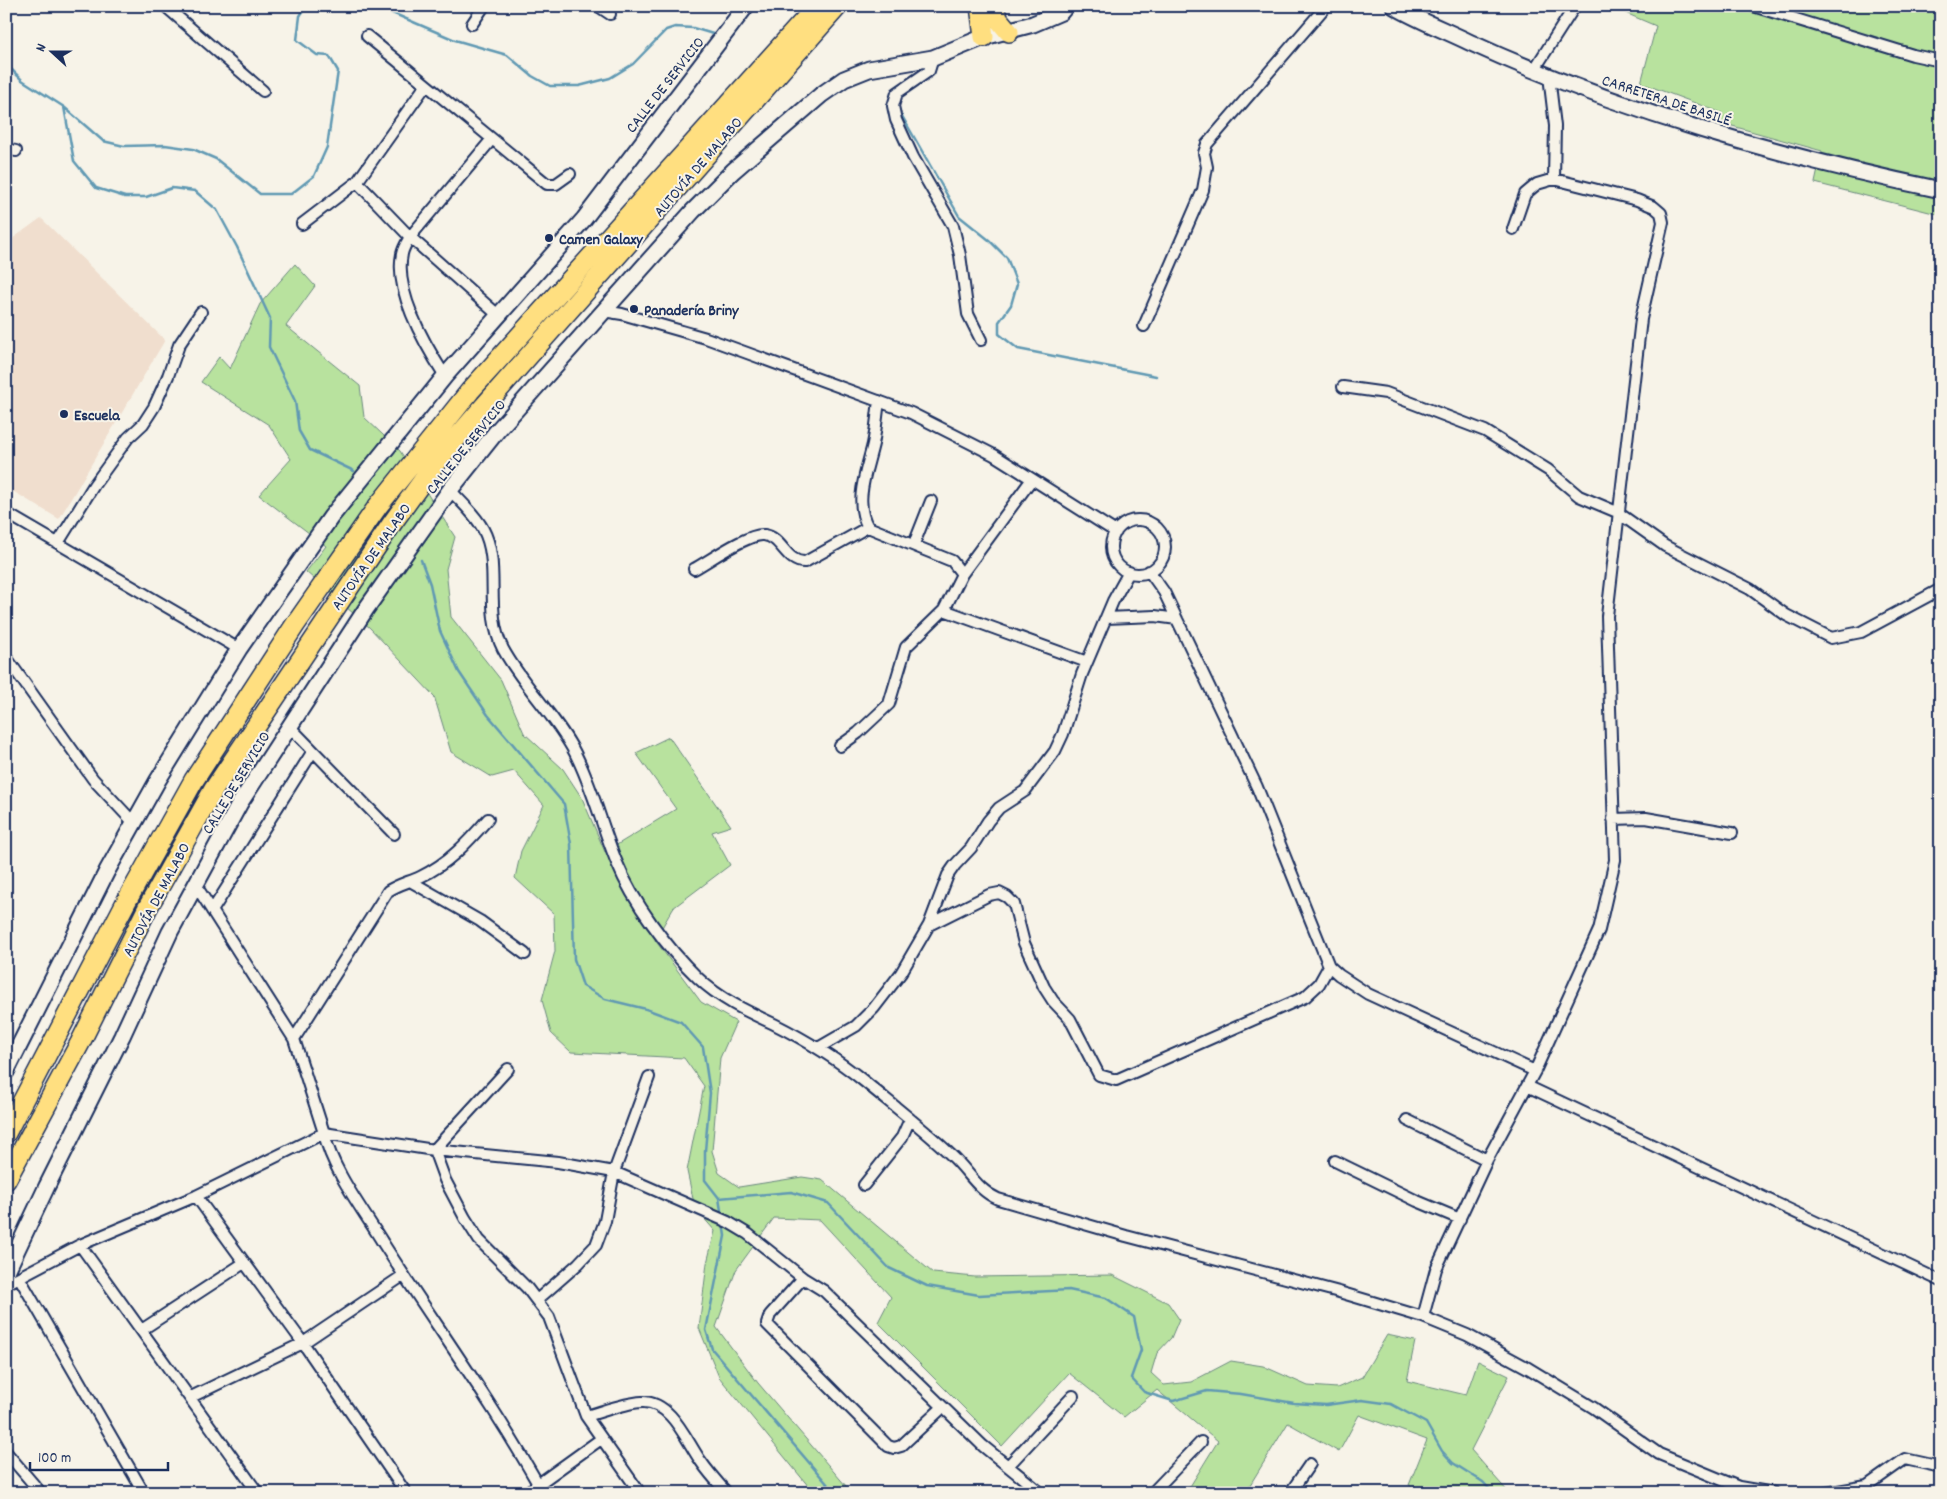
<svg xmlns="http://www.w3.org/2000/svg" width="1947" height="1499" viewBox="0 0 1947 1499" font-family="Dekko,sans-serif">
  <rect width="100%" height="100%" fill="#f7f3e8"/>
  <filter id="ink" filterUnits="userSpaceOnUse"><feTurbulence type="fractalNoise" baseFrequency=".02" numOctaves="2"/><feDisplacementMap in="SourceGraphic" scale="10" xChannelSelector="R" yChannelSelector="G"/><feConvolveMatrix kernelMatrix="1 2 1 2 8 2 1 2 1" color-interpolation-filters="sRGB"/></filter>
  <g filter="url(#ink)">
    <path fill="#f0dece" d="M41,218L165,340L59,519L6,487V236L12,239Z"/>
    <path fill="#b8e29e" stroke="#6a887e" d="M1609,6H1941V215L1815,183L1822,151L1718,122L1722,113L1641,83L1656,26Z
      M295,264L315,286L286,326L360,386L364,417L400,451L455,537L446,569L451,617L501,680L524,733L563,769L582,798L605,852L676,809L636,753L669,737L731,826L712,832L730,865L673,908L655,940L701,1002L736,1022L720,1058L712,1151L719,1173L739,1187L802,1177L822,1180L933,1273L975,1277L1112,1275L1168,1303L1179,1319L1171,1338L1157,1353L1151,1373L1164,1385L1191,1382L1231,1361L1263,1366L1308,1386L1337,1388L1362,1377L1387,1335L1415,1341L1407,1381L1466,1395L1478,1361L1509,1376L1471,1450L1509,1493H1421L1409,1485L1427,1440L1359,1415L1339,1452L1288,1423L1245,1493H1195L1189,1488L1218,1441L1157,1390L1124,1417L1069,1373L1002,1446L878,1322L891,1297L820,1220L774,1218L736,1270L716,1327L758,1383L852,1493H814L719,1377L699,1328L707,1263L715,1231L695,1208L687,1171L704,1086L684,1058L571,1052L551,1033L542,1000L555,951L554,914L515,878L521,851L544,805L514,771L492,777L451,752L434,696L370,628L306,572L326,546L259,495L291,459L269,425L201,382L219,357L230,369L260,304Z"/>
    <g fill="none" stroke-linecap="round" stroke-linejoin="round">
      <path stroke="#6199b3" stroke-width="2.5" d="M376,6L455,40L507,55L532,76L550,86H579L610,78L633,64L666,30L675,27L693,28L713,34
        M6,64L22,80L64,107L103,141L124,146L165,145L193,149L216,159L260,194H291L314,176L327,147L338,71L329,56L317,55L297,40L300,16L306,6
        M64,107L74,161L96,188L125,197H146L172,188L195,191L217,210L237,247L270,318L269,347L295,401L299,431L310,450L354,471
        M902,116L959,216L989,240L1007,258L1017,284L1011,305L999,322V334L1018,349L1156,376
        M421,560L430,584L440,631L459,672L488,715L564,804L571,844L574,959L583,986L605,999L646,1009L681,1022L703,1047L710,1093L705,1151V1180L719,1198L791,1192L828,1203L889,1268L927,1286L979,1295L1069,1290L1106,1298L1134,1317L1141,1350L1131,1378L1144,1392L1173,1401L1207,1391L1241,1394L1294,1403L1326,1405L1362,1400L1391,1404L1426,1423L1442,1451L1453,1463L1483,1482L1493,1493
        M719,1198L722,1217
        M723,1222L725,1236L706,1330L712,1349L835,1493"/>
      <defs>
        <path id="street" d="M165,6L263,91
          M598,6L610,14
          M1753,6L1913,55L1941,61
          M472,24L484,6
          M367,36L547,184H556L570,174
          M933,58L929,71L897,93L893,106L896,120L913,157L953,226L960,255L968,314L981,340
          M1534,70L1575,6
          M1549,76L1555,126L1554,179
          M6,149L16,151
          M357,182L410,237L498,315
          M302,224L357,182L426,85
          M603,311L622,314L706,338L911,413L994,455L1116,532
          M1144,326L1203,190L1207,167L1204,153L1207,144L1326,6
          M445,376C425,345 394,292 402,254C403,248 407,242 410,237L492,139
          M1343,387L1386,393L1485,431L1548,470L1579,496L1617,512L1665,546L1750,589L1786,615L1831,638L1861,632L1941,589
          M879,401C877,415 876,430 873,444C867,470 853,502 868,527L952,561L962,574
          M1032,479L962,574L944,610L1087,662
          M450,490C461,502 475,514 483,529C502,564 483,611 503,649C523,686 556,716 575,753C593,788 602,827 617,863C633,902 667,948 698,978C720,999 746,1011 774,1024C806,1040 837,1059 865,1082C894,1106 924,1129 951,1155C968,1170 977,1190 998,1199L1126,1236L1339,1292L1423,1317L1467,1335L1528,1368L1594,1408L1659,1454L1739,1487L1774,1493
          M6,513L239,649
          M1111 547a27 27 0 1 1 54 0a27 27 0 1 1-54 0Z
          M58,543L94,485L128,438L143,424L154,407L168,376L179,345L201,312
          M914,544L931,501
          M694,569C709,561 748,533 764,535C782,537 786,563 805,562L868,527
          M1149,571L1164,592L1257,787L1329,966L1339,975L1368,994L1535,1071
          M1106,618L1155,616L1177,619
          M6,657L93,779L134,823
          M289,726L394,834
          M840,746L858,733L889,704L906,647L944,610
          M1613,819L1646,818L1732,833
          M410,881L480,921L525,954
          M195,884L294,1039L324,1133L434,1150L558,1162L614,1172L728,1222L748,1234L803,1278L824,1291L983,1446L1041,1493
          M212,911L313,751
          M929,925L989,895L999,893L1007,897L1014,904L1024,943L1044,987L1053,1001L1070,1019L1099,1075L1116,1080L1305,997L1319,984L1329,966
          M294,1039L388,891C399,884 409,882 420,877C448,864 468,842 488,819
          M818,1048L856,1026L874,1008L901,973L929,925L948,875L955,865L971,848L988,821L999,808L1025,791L1055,751L1063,734L1082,674L1113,601L1129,572
          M1527,1086L1941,1281
          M1407,1120L1487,1160
          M434,1150L445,1180L465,1218L479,1240L527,1288L549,1317L586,1416L640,1493
          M434,1150L508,1069
          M1335,1161L1417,1201L1460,1219
          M864,1185L902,1137L910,1119
          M196,1196L303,1343L406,1493
          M80,1245L258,1493
          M19,1277L144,1493
          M803,1278L770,1315L767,1324L888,1446L894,1448L901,1446L943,1407
          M6,1284L80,1245L196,1196L324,1133C332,1170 363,1210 383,1243C436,1326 495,1406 543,1493
          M537,1300L578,1264L596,1245L605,1221L614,1172L649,1077
          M1423,1317L1436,1269L1487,1160L1535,1071L1599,930L1615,860L1607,616L1641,319L1663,222L1661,213L1654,207L1637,200L1554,179L1537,184L1525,194L1513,229
          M143,1329L244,1263
          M191,1397L303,1343L404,1275
          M586,1416C604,1411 624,1403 642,1402C671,1401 686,1440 700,1460C708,1472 717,1482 727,1493
          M6,1452L41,1493
          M1008,1466L1073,1396
          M526,1493L601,1439
          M1152,1493L1201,1442
          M1290,1493L1310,1464
          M1826,1493L1867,1486L1905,1459L1941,1467"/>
        <path id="secondary" d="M1394,6C1418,20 1444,30 1469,42C1619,111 1779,156 1941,190
          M6,1072L107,871L158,780L239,649L331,517L445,376L584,219L746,6
          M6,1273L47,1186L122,1036L170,932L240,803L366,609L450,490L497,431L693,211L733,171L821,95L844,79L869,69L933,58L984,37L1033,24L1061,12L1066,6"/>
        <path id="highway" d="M980,6L984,37
          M992,6L999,20L1009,32
          M6,1133L126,902L194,780L295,625L378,506L470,391L817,6
          M6,1180L80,1043L147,909L214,789L393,522L437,461L479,412L838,6"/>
      </defs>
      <use href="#street" stroke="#1b2f5e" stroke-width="14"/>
      <use href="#secondary" stroke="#1b2f5e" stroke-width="19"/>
      <use href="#highway" stroke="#1b2f5e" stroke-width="22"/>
      <use href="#street" stroke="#f7f3e8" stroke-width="10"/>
      <use href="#secondary" stroke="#f7f3e8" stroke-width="15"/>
      <use href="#highway" stroke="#ffdf80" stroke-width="19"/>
    </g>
  </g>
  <g fill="#1b2f5e" stroke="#f7f3e8" stroke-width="2">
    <circle cx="549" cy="238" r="5"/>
    <circle cx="634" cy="309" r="5"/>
    <circle cx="64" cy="414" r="5"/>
  </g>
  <g text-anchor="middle" stroke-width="4" stroke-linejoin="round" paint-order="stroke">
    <g font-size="16" fill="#1b2f5e" stroke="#f7f3e8">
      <text transform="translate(664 84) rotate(-52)" y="6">CALLE DE SERVICIO</text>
      <text transform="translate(1667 99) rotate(18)" y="6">CARRETERA DE BASILÉ</text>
      <text transform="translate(697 166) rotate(-49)" y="6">AUTOVÍA DE MALABO</text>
      <text transform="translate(465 446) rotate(-51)" y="6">CALLE DE SERVICIO</text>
      <text transform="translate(370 556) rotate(-55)" y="6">AUTOVÍA DE MALABO</text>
      <text transform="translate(235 782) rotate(-59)" y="6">CALLE DE SERVICIO</text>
      <text transform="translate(155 899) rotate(-62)" y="6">AUTOVÍA DE MALABO</text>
    </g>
    <g font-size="16" font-weight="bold" fill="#1b2f5e" stroke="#f7f3e8" text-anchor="start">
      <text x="559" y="244">Camen Galaxy</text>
      <text x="644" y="315">Panadería Briny</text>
      <text x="74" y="420">Escuela</text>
    </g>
  </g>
  <rect width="1947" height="1499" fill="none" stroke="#f7f3e8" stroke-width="25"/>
  <rect x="12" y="12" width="1922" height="1474" fill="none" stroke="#1b2f5e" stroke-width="2" filter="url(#ink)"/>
  <g transform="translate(52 52) rotate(291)" stroke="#f7f3e8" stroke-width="4" paint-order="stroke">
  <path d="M0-4L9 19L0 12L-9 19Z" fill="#1b2f5e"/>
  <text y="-8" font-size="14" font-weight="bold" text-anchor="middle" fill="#1b2f5e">N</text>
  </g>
  <path d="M30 1462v8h138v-8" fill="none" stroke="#1b2f5e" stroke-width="2.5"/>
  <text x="38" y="1462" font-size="15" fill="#1b2f5e" stroke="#f7f3e8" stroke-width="4" paint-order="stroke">100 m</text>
</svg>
